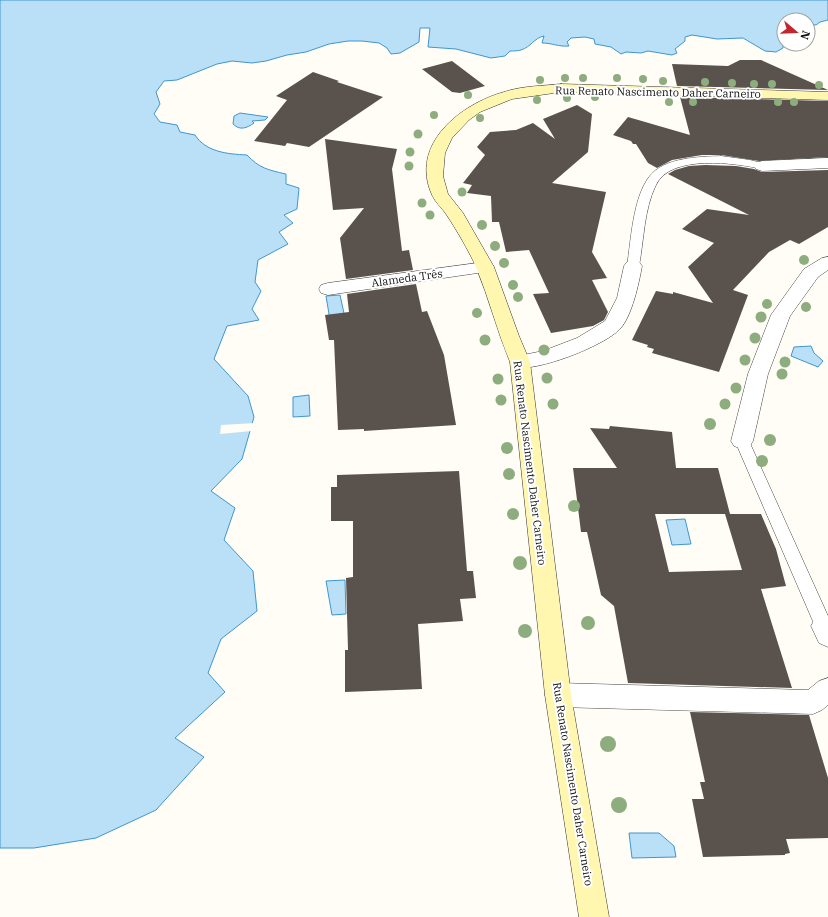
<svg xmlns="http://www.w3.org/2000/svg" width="828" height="917" viewBox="0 0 828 917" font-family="'IBM Plex Serif',serif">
  <rect width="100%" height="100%" fill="#fffdf5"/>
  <path fill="#b9e0f7" stroke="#3f96cf" d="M0,0H828V20L820,22L816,25L808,24V20H784L783,48L776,52L765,51L743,38L717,39L692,35L685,37V41L675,49L677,53L672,55L648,51L641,53L626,52L621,54L611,47L595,44L594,39L585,37L571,38L567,42L569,46C559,47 552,43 542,43L544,36C534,38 531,47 521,50C518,51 513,51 510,51L505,56L491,58L456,49L428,47L430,28H420L419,42L400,53L391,54L387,48L379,43L362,41H348L329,44L306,52L287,55L266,61L252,63L232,61L217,64L177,80L164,81L156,92L160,104L154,114L160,122L177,125L180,132L195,135C206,152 227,154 247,155C259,168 268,170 286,174V184L299,188L297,209L284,215L293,223L279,232L288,244L258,260L255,282L261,291L252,309L259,320L227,326L214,359L248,396L254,417L242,459L211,491L235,508L224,540L253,571L257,611L221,639L208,673L225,692L175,738L204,757L156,810L96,838L34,848H0Z
    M240,113L268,117L265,120L252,121L254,123C247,128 240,131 233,124L234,116Z
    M340,295L345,318L330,320L326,296Z
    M811,346L814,353L823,361L818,367L791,356L794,347Z
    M309,395L310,416L293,417V397Z
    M685,519L691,544L672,545L666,520Z
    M345,580L346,614L332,615L326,581Z
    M629,833H659L674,846L676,857L632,858Z"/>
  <path fill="#fffdf5" d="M255,423L252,431L220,434L221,425Z"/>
  <path fill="#5a524d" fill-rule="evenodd" d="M740,60H761L828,90L677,86L672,64L728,66Z
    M452,61L485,86L460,93L452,92L422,69Z
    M313,72L339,81L337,82L383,97L309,147L287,143L285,146L254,141L287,100L276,96Z
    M680,97L828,101V157L759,161L721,155H702L672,160L657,168L648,163L636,144H633L631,141L613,135L628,117L690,135Z
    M577,105L592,114L588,152L552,183L606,192L592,252L607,278L592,280L608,312L604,320L593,326L551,333L533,294L549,293L529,250L506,252L499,222H492L491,196L467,193L472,185L463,183L485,155L477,147L490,132L516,130L533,123L555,139L543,119Z
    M325,139L397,149L392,169L402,251L409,250L413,270L346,279L340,238L364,208L333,210Z
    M705,165L736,166L754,169L762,172L828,170V227L799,244L790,240L769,252L733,290L748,295L719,372L652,353L654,349L647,347L648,345L632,340L656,291L673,294V292L713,303L688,267L714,243L682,229L707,209L749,215L668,174L675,170L689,166Z
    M416,284L422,312L427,311L444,355L456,425L364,431V429L338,430L334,340H329L325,315L349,312L347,294Z
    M610,426L672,432L676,468H718L730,514H761L776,549L786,586L761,589L792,688L628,683L614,606L601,595L587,532H581L573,468H617L590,428L609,429ZM655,514H725L742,570L669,572Z
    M459,471L467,571H473L476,598L460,599L463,621L418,624L422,689L345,692V650H348L346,578L353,577V521H331V487H337V475Z
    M690,712L809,715L828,778V838L786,839L790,853L785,854V855L703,857L692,799H704L700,782H705Z"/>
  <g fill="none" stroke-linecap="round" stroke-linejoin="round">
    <defs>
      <path id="lane" d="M721,156L750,160L766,164L768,166L762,169C736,163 670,154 656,185C644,209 644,240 639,266L637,269H629L627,266C631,240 633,198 649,177C664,157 699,157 721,156Z
        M742,436L747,437L749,441L828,616V632L824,633L818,631L815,626L735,441L737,437Z"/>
      <path id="street" d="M828,158V168L762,171L756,169L754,166L756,163L762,161Z
        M828,257V270L818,277L790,316L768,374L753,441L750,446L742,449L734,446L731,441L748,374L771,315L804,269L822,258Z
        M633,261L639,262L642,266C639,283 632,316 620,329C604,346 535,373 513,367L510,362L513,357L543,351L577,338L605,321L617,298L624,266L627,262Z
        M485,262L491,263L494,267L491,271L328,295L321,293L319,289L321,285L328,283Z
        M824,616L828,617V647L819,643L811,626L815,619Z
        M828,678V705L822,710L813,714L558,707L549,703L545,695L549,687L558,683L808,690L819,681Z"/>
      <path id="secondary" d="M561,84L828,92V100L561,92L512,99L480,112L469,120L452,138L445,153L443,176L448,194L463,213L494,267L519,336L530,362L571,695L609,917H579L545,695L510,362C497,331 489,298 476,267C469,251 456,229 446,214C442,208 435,202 432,195C409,144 461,104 504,92C522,86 542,86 561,84Z"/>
    </defs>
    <use href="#lane" stroke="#444" stroke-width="1"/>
    <use href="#street" stroke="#444" stroke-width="1"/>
    <use href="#secondary" stroke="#333" stroke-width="1"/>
    <use href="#lane" fill="#fff" fill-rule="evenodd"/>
    <use href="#street" fill="#fff" fill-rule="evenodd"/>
    <use href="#secondary" fill="#fff6b0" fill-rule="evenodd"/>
  </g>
  <g fill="#8dad7f">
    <circle cx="565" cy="78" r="4"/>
    <circle cx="583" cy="78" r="4"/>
    <circle cx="617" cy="78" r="4"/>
    <circle cx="643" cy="79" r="4"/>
    <circle cx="540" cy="80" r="4"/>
    <circle cx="663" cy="81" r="4"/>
    <circle cx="705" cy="82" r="4"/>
    <circle cx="732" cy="83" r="4"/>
    <circle cx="754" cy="84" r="4"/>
    <circle cx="772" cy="84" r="4"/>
    <circle cx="819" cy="85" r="4"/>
    <circle cx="468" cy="95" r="4"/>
    <circle cx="595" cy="97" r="4"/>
    <circle cx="567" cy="98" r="4"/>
    <circle cx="537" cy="100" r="4"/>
    <circle cx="669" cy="102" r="4"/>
    <circle cx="693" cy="102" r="4"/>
    <circle cx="778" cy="102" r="4"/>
    <circle cx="794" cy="102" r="4"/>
    <circle cx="434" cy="115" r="4"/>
    <circle cx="480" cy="118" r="4"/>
    <circle cx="418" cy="134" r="4.5"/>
    <circle cx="410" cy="152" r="4.5"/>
    <circle cx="409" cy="166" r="4.5"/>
    <circle cx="462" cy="192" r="4.5"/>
    <circle cx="422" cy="203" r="4.5"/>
    <circle cx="430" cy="215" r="4.5"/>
    <circle cx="482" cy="225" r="5"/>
    <circle cx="495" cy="246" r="5"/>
    <circle cx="804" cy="260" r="5"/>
    <circle cx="504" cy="263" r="5"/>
    <circle cx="513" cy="285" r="5"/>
    <circle cx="518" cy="297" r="5"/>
    <circle cx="767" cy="304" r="5"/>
    <circle cx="806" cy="307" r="5"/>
    <circle cx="477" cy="313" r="5"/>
    <circle cx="761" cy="317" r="5.5"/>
    <circle cx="755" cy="338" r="5.5"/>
    <circle cx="485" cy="340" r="5.5"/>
    <circle cx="544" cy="350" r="5.5"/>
    <circle cx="745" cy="360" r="5.5"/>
    <circle cx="785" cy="362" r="5.5"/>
    <circle cx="782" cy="374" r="5.5"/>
    <circle cx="547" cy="378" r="5.5"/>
    <circle cx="498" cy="379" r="5.5"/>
    <circle cx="736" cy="388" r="5.5"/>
    <circle cx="501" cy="400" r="5.5"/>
    <circle cx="553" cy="404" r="5.5"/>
    <circle cx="725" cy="404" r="5.5"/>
    <circle cx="710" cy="424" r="6"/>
    <circle cx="770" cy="440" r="6"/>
    <circle cx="507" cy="448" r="6"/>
    <circle cx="762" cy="461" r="6"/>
    <circle cx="509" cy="474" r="6"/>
    <circle cx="574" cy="506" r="6"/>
    <circle cx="513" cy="514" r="6"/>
    <circle cx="520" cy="563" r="7"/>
    <circle cx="588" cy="623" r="7"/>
    <circle cx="525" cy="631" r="7"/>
    <circle cx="608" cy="744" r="8"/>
    <circle cx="619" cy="805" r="8"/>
  </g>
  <g text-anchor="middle" stroke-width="4" stroke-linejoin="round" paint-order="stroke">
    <g font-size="11" fill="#111" stroke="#fff">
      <text transform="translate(658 92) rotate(1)" y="4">Rua Renato Nascimento Daher Carneiro</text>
      <text transform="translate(407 278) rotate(-8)" y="4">Alameda Três</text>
      <text transform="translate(530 463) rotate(83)" y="4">Rua Renato Nascimento Daher Carneiro</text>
      <text transform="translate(573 784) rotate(81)" y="4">Rua Renato Nascimento Daher Carneiro</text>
    </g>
  </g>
  <g transform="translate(796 32) rotate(109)"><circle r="19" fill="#ffffff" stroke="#a0a0a0"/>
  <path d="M0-3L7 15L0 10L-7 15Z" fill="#c4262e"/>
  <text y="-6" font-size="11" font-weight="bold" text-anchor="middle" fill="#111111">N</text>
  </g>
</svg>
